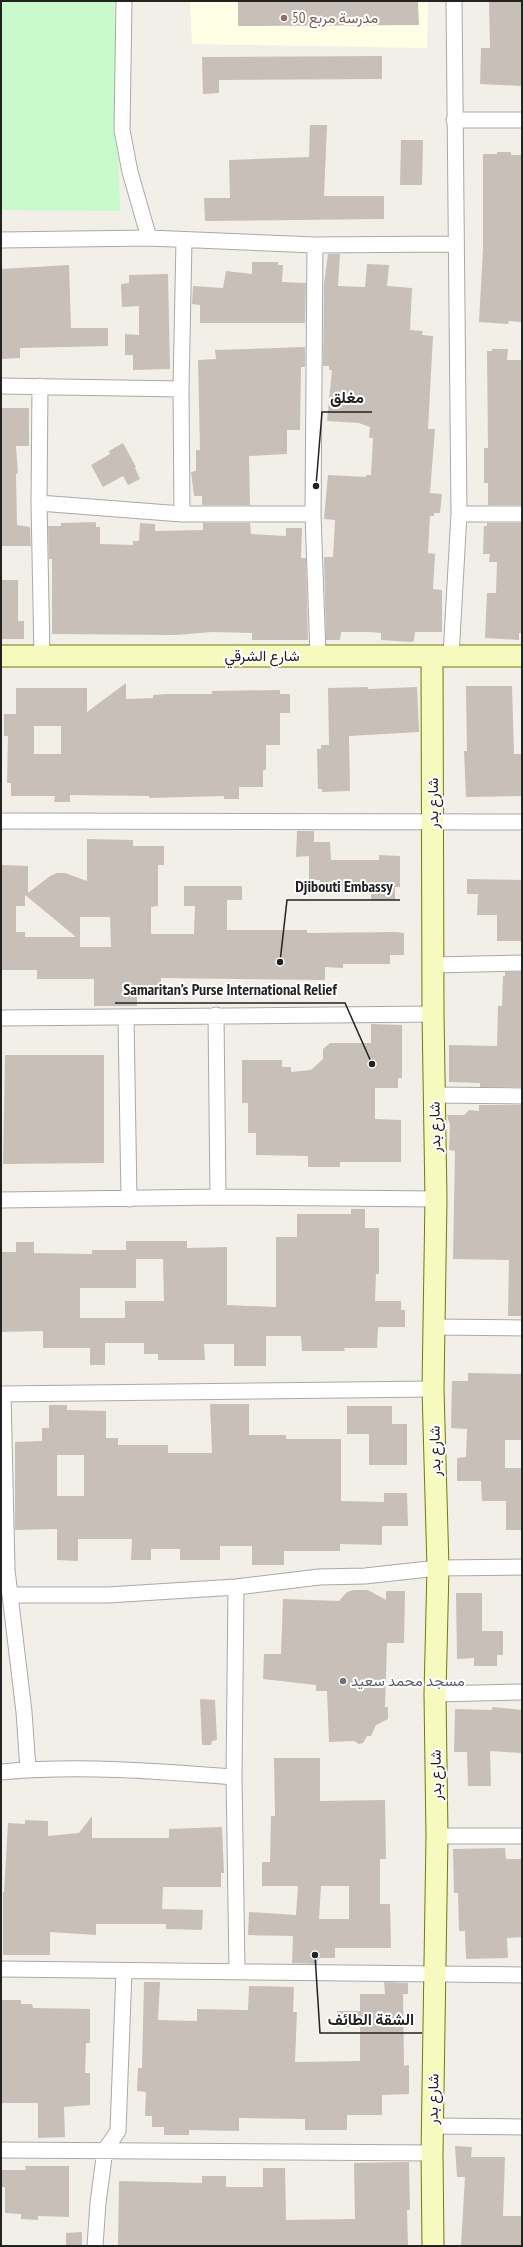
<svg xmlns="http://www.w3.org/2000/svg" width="523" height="2247" viewBox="0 0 523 2247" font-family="'PT Sans Narrow',Vazirmatn,sans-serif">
  <rect width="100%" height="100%" fill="#f2efe9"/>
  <path fill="#ffffe5" d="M190,1H428L427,48L192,44Z"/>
  <path fill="#c8facc" d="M1,1H114L120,211L1,210Z"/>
  <path fill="#c7bfb8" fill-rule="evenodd" d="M418,1L419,25L238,26V2Z
    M489,1H522V86L480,84L481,48H490Z
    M382,56V79L219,80V93L203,94L202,57Z
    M310,125H327L324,196H384V219L205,221L204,198H230L229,160L309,157Z
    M401,140H423L422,185H400Z
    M497,152H511V155H522V314L521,322L509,321L508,324L479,322L483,249V154H497Z
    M328,254H340L338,286L365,287L367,264L389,265L387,286L412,288L410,330L423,331L422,335L433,336L428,429H435L430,493L442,494L440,513H434V516H430L428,553L435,554L433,589L442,590V632H415L414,641L411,642L381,640V633L369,632H341L340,640H326L324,557H333L335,520L324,519L328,475L366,477V475H371L373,438H369L370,427L359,423L327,421L332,370H329V366H323L324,284Z
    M252,262H278V265H283L282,282L306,283L305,323H200V305L192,304L193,286L223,288L226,271L252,274Z
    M69,265L71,328H108V346L20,348V358L1,359V269Z
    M168,274L170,369L133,370V355H125V334L139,335V306L122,307L121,284L129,283V275Z
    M305,347V367H301L300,430H287V454L249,456L250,505H202V496H194L191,472L196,471V450H200L198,360L216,359L215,350Z
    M492,349H508L507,360H522V505H488V483H484V448H488L487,351H492Z
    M1,408H29V446H16L18,473L16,474L17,525L30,527L31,546H1Z
    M123,443L136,467L135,468L140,479L128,485L123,476L103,487L91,465L110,454L109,451Z
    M96,522V527H100V544L133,545V541H139L140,523L155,524V531L203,530V523H250L251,534L286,536V528H302L301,558H306L308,640H252V633L212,632L176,635L52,634V559H49L48,526H61V523Z
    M487,523H522V633H519V640L485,638L487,593H496L497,562H489L490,554H483L484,526H487Z
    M1,580H18V621H24V639H1Z
    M126,683V699L153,698V695L166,694H212V691L280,690V694H290V713H280V745H266V770H263V787H239V799H224V796L149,798V796L70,795V802H54L55,796H11V783H7L8,736H4V714H16V688H87V712ZM34,726H61V754H34Z
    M466,686H512L514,754H522V796L466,797L464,751H467Z
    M368,687V689L417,687L419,732L349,736L350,791L322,792V789H318L317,749H321V745H329L328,688Z
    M297,831H314V842H330L331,860H379V855L400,856V887H395V900H371V893H334V886H320V880H309V856L296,857Z
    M87,839L133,840V846H164V865H158V906L151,907V934H194L195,906H184V886H242V900H227V930H307V933L396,932L404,933V955H390V964H343V968L325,967V980L161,978V991L137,990V1006H94V979H37V970H1V865L28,866V893L50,876L57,873H65L87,881ZM25,895L41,908L76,937H25V932H16V906H25ZM80,917H110L111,947H80Z
    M467,879L522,880V941H497V915H477L478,894H467Z
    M505,972H522V1087H480V1083L449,1082V1045L497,1046L498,1006H502L503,976H505Z
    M371,1024L402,1025V1078H398V1088H375V1119L401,1120V1162H340V1167H308V1156L256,1155V1133H248V1103H242V1060H282V1067H291V1072L311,1070L323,1059V1049L330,1043H371Z
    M5,1055H104V1163L3,1164Z
    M479,1105H522V1316H508L509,1260L453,1259L455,1151L449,1150L450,1125L447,1115H464L469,1110L479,1111Z
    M351,1209H365V1228H379V1274H376L375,1301H401V1310H405V1327H378L377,1348H344L345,1351H302L301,1336H266V1366H234V1344H204L205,1360H158V1354H144V1343H105V1365H90V1348H43V1331L1,1332V1252H16V1242H34V1253L92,1254V1250H126V1241H187V1248L227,1247V1305L276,1307V1237H297V1214H351ZM136,1259H163L164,1301H125V1318H80V1288H136Z
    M468,1373L522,1374V1440H505V1468H522V1530H506V1501H482L481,1481H457V1458L466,1457L467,1429L451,1428L452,1381H468Z
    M210,1404H249V1435H286V1439H341V1501L384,1502V1493H407L408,1526H382V1545L340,1544V1551H284V1565H252V1546H220V1560H180V1549H151V1560H131L132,1539H78V1561L57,1560V1529L15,1530V1442L42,1441V1428H49V1405H67V1410L106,1411V1438H118V1445H168V1453H212ZM57,1455H84V1496H57Z
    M347,1406H392V1424H407V1465H369V1434H347Z
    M353,1590H368L386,1600V1591H405L404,1643H387L385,1707H388V1719L376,1725L371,1736H367L363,1743L359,1744L354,1741L329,1742L327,1691H316V1685L263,1679L264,1654H281L283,1599L339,1601L347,1592Z
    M456,1593H482V1631H503V1655H497V1666H474V1658L457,1659Z
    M200,1699L215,1700L217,1740L212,1741L211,1745H202Z
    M492,1707L522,1710V1753L490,1751L491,1786H468L467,1752H454L455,1709L492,1710Z
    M274,1758H320V1801L385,1800L386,1859H380V1904H390L391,1948H335V1958H318L317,1964L292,1963L293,1936L248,1935L249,1912L296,1915L298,1886H262V1862H270L271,1816H275ZM321,1886H349V1919H319Z
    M92,1816V1838H169V1829L222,1827L224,1873H221V1887H163L162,1909L203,1910L202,1930L166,1929V1924H96V1935L50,1932V1955H3V1892H4L8,1823L25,1824V1820L48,1821V1836L79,1833Z
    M505,1848L506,1859H522V1937L507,1938L508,1958L466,1959L465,1931H459L458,1893H454L453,1849Z
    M144,1982H160L158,2020L197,2021V2009L248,2010L249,1986L294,1987L293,2012H297L295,2062L360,2061V2027H337V2011H360V1994H385L384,1982L408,1983V1994H403L404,2066L409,2065V2094L382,2095V2115H347V2130H305V2119L239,2118V2131L189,2130V2135H164V2127H152V2116H145L146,2092L137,2091L138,2068H142Z
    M2,2000H21V2004H32L33,2008L90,2009V2043H86L85,2073H90V2105L64,2107L65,2137L38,2138V2103H1Z
    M455,2146L472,2147L471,2157H505L503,2216H522V2246H461L465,2177H457Z
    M409,2162L410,2210H407L408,2246H118L119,2181L202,2183V2176H226V2187H263V2168H285L286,2220L355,2219L354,2163Z
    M25,2166H69V2217L38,2216V2220L21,2219V2214L5,2213V2187H1V2170H26Z
    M82,2232V2246H66V2233Z"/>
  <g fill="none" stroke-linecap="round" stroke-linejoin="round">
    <defs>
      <path id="street" d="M124,1L122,130L130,172L149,238
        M454,120H522
        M1,240L149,238L315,245L456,244
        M315,245L313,514L318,656
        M1,386L181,389
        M40,386L39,503L42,656
        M39,503L182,514H313
        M182,514L181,389L184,240
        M459,514H522
        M451,656L459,514L454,1
        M1,821L522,822
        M434,965L522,963
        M216,1015L218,1197
        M1,1018L433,1014
        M126,1018L129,1199
        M435,1095L522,1096
        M1,1200L218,1197L436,1199
        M434,1327L522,1328
        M1,1394L433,1389
        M3,1394L7,1570L24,1712L28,1769
        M236,1587L234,1777L237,1970
        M11,1595H108L236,1587L319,1577L365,1576L438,1568L522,1567
        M435,1694L522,1692
        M1,1772C78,1765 157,1771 234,1777
        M437,1836H522
        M1,1969L522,1975
        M433,2126L522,2127
        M1,2150L432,2153
        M95,2246L98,2203L105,2150L118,2131L124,1971"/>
      <path id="secondary" d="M1,656H522
        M432,656L433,1014L436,1199L433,1389L438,1568L435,1694L437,1836L432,2153L433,2246"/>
    </defs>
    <use href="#street" stroke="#a9a9a9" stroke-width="17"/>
    <use href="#secondary" stroke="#707d05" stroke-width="23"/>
    <use href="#street" stroke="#fff" stroke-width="15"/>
    <use href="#secondary" stroke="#f7fabf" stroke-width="21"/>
  </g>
  <circle fill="#8d6e63" stroke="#fff" stroke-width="1.5" cx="284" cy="18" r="4"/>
  <circle fill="#6b7280" stroke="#fff" stroke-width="1.5" cx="343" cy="1681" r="4"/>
  <g text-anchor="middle" stroke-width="4" stroke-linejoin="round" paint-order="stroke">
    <g font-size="15" fill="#785e54" stroke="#fff" text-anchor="start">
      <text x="292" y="23">مدرسة مربع 50</text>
    </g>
    <g font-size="15" fill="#222" stroke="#fff">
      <text x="262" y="661">شارع الشرقي</text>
      <text transform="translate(433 803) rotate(-90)" y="5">شارع بدر</text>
      <text transform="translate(435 1127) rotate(-91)" y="5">شارع بدر</text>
      <text transform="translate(435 1451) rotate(-91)" y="5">شارع بدر</text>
      <text transform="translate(436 1775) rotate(-91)" y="5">شارع بدر</text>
      <text transform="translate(433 2099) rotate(-89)" y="5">شارع بدر</text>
    </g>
    <g font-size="15" fill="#5b616d" stroke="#fff" text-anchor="start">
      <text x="351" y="1686">مسجد محمد سعيد</text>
    </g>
  </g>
  <path fill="none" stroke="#222" stroke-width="1.5" d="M316 486L322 412H372M280 962L287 900H400M372 1064L345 1003H115M315 1955L320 2033H422"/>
  <g fill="#222" stroke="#fff" stroke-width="1.5">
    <circle cx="316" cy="486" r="4"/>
    <circle cx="280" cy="962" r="4"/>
    <circle cx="372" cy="1064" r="4"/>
    <circle cx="315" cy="1955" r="4"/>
  </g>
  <g font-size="16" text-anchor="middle" font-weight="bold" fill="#222" stroke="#fff" stroke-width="4" stroke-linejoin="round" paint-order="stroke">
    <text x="347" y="403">مغلق</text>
    <text x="344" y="892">Djibouti Embassy</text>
    <text x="230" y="995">Samaritan’s Purse International Relief</text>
    <text x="371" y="2025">الشقة الطائف</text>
  </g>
  <rect width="523" height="2247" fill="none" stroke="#222222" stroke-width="4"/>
</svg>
